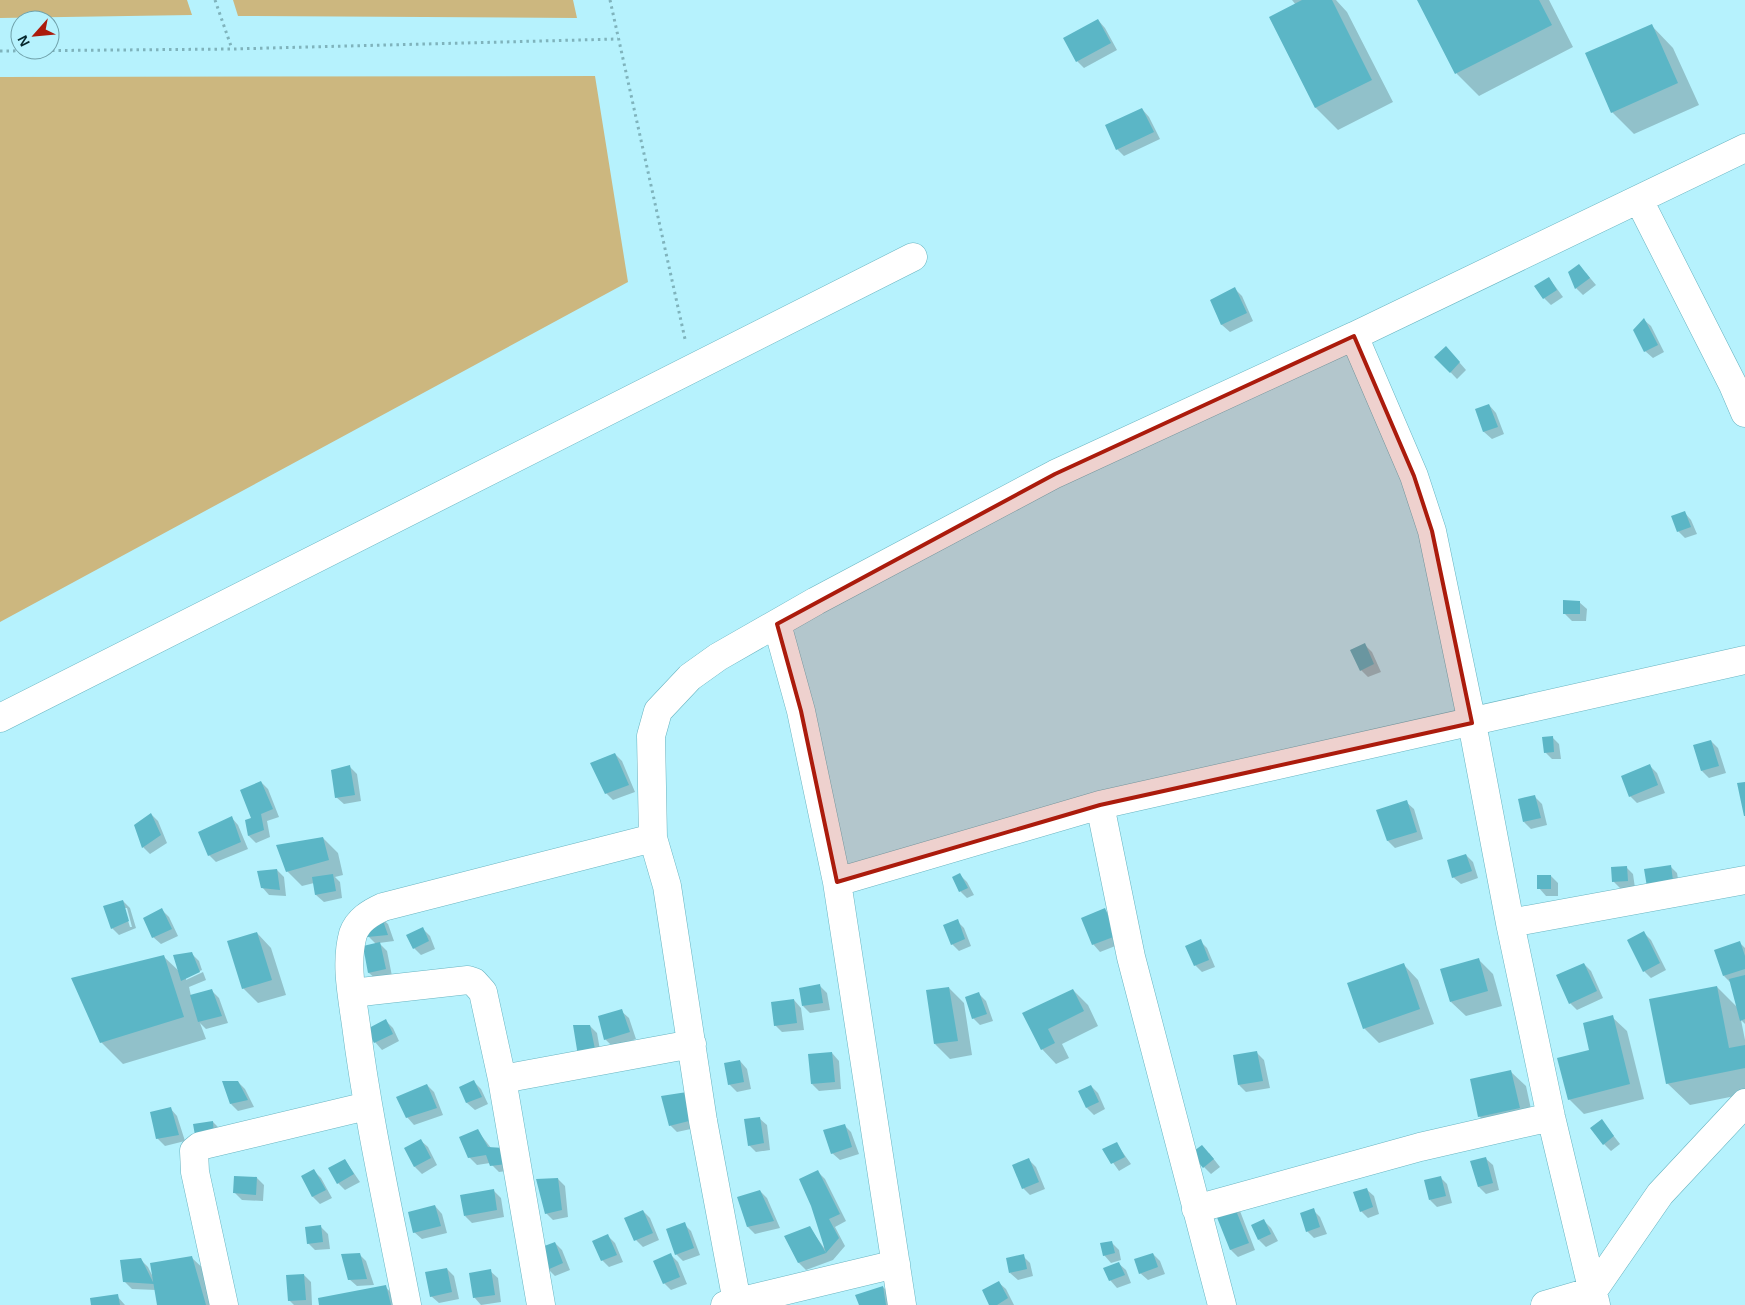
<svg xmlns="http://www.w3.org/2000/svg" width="1745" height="1305" viewBox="0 0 1745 1305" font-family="Helvetica,sans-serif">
  <rect width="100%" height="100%" fill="#b6f2fd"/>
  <path fill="#ccb77f" d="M0,0H187L192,15L0,18Z
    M233,0H573L577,18L238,16Z
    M595,76L628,282L0,622V77Z"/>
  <path fill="#0003" fill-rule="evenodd" d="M1292,0H1336L1347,12L1393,102L1338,130L1316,108L1270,18L1296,5Z
    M1419,0H1549L1573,47L1479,96L1457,74Z
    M1098,20L1105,28L1117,50L1084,68L1077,61Z
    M1651,25L1673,48L1699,105L1634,134L1612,112Z
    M1142,109L1149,117L1160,139L1124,156L1117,149Z
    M1570,273H1586L1596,285L1583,295L1576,288Z
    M1549,278L1563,297L1551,305L1544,298Z
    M1235,289L1242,296L1253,321L1230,332L1222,325L1211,300Z
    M1644,320L1651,326L1664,352L1653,358L1645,351Z
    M1453,355L1466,370L1457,379L1436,357Z
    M1489,405L1496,413L1504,434L1492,439L1484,432L1476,410Z
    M1684,512L1691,520L1697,534L1685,538L1678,531Z
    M1579,602L1587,609L1586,621H1572L1565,614Z
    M1365,645L1372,652L1381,672L1368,677L1361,670Z
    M1552,737L1559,744L1561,759H1552L1545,752Z
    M1711,741L1718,748L1726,773L1709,778L1702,771Z
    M615,754L622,761L635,792L613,800L606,793Z
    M1650,766L1657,773L1665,793L1637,803L1630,796Z
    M350,767L357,774L361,801L344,804L336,797Z
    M261,782L268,789L279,817L267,821L270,837L256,843L249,836L247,821L253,818Z
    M1535,797L1542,804L1547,825L1531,829L1524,822Z
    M1406,802L1414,809L1423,839L1395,848L1388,841L1378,811Z
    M151,814L158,821L167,843L150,854L143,847Z
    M231,817L238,825L248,849L216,862L209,855Z
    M323,838L338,853L343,875L335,877L340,882L342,898L324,902L316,895L314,883L302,886L287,871Z
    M1466,855L1473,862L1478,878L1461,884L1453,877Z
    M1670,866L1677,873L1681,896L1657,900Z
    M1626,867L1633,874L1635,888L1621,889L1614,882L1612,868Z
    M277,870L284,877L286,896L269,895L262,887Z
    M960,875L967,882L974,895L967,898L960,891Z
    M1551,876L1558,883V896H1546L1539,888Z
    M123,901L130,908L136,928L119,935L112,928ZM124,908H127L132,927H130Z
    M162,910L169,917L178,936L161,944L153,937Z
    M1105,910L1112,917L1123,943L1100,952L1093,944Z
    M380,917L388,924L394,941L379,943L387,951L392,976L377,980L369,973L364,947L376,944L368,936Z
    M957,921L964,928L971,946L959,951L952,944Z
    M423,929L430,936L435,949L421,955L414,948Z
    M257,933L271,948L286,995L258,1003L243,988Z
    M1644,933L1651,940L1666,970L1651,978L1644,971Z
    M1200,941L1207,948L1215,967L1202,972L1195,965Z
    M1740,943L1745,948V1024L1741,1020L1745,1040V1094L1690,1105L1667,1083L1717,987L1738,1008L1731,983L1724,976Z
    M192,954L199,961L202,970L186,977V980L203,972L206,980L189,987L191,996L212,991L219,998L228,1023L206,1029L200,1023L206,1039L123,1064L101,1042L163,956L180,972Z
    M1478,959L1493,974L1502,1006L1466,1016L1451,1002Z
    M1584,964L1591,971L1603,998L1577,1010L1570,1003Z
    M1404,965L1418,980L1434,1024L1379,1043L1364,1028Z
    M820,986L827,993L830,1010L810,1013L803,1006Z
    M949,988L964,1003L972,1055L950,1059L935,1044Z
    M1073,990L1088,1005L1098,1026L1062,1044L1069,1058L1056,1064L1042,1049L1024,1014Z
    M979,994L986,1001L993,1021L980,1025L973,1018Z
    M794,1000L801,1008L804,1030L782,1032L775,1025Z
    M621,1011L629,1018L636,1039L613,1047L605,1039Z
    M1612,1017L1627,1031L1644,1099L1584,1114L1569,1099L1591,1050Z
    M386,1021L393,1028L399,1041L382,1050L375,1042Z
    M590,1026L597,1033L602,1061L586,1063Z
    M832,1053L839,1061L841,1089L819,1091L812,1084Z
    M1257,1053L1264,1060L1270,1088L1246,1092L1239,1085Z
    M740,1061L747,1069L751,1089L737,1092L729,1084Z
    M1511,1072L1526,1086L1534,1123L1494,1131L1479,1116Z
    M238,1082L245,1089L254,1107L238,1111L231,1104Z
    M474,1082L481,1089L488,1104L475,1110L467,1103L461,1088Z
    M427,1085L434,1092L443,1115L414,1125L407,1117Z
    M1091,1086L1098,1093L1105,1109L1094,1115L1087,1108Z
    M663,1097L700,1127L677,1132L670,1125Z
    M170,1108L177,1116L185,1141L165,1146L157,1138Z
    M759,1118L767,1125L770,1150L756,1152L749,1145Z
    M1602,1121L1620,1144L1611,1151L1604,1144Z
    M213,1122L220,1129L204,1147Z
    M844,1125L851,1132L859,1154L840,1160L832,1153Z
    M477,1130L491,1148L514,1170L499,1172L490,1163L477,1165L469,1157Z
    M420,1140L428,1147L437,1165L422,1174L415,1167L406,1149Z
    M1116,1143L1131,1164L1119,1171L1104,1150Z
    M1209,1153L1220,1167L1211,1174L1204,1167Z
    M1485,1158L1493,1165L1499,1190L1486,1194L1479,1187Z
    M345,1160L360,1182L345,1190L338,1183Z
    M1029,1160L1036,1167L1045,1189L1030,1195L1023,1188Z
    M314,1171L321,1178L332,1198L320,1204L313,1197L302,1176Z
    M817,1171L825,1179L846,1221L835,1227L845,1246L833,1260L806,1270L799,1263L785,1237L810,1228L824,1248Z
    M1440,1177L1447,1184L1452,1203L1437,1207L1430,1200Z
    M257,1178L264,1185L263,1201L242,1200L235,1193Z
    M558,1179L565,1186L568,1217L553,1220L546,1213Z
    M1366,1189L1374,1196L1379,1214L1368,1218L1361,1211Z
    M494,1191L501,1198L504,1217L472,1223L465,1216Z
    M760,1191L767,1198L780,1228L755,1234L748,1227L739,1198Z
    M1233,1204L1240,1211L1255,1250L1238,1257L1231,1250L1216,1211Z
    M435,1206L442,1214L447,1233L422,1239L414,1232Z
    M1313,1210L1320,1217L1327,1234L1314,1238L1307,1231Z
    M643,1211L650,1218L659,1240L643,1247L636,1240Z
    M1264,1221L1271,1228L1278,1241L1266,1247L1259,1240Z
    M684,1224L691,1231L700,1255L683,1261L676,1254Z
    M321,1227L328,1234L330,1249L315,1250L308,1243Z
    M608,1236L615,1243L623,1262L609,1267L602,1260Z
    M1111,1242L1119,1250L1121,1260L1111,1263L1104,1255Z
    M555,1243L562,1250L570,1270L555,1276L548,1269Z
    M359,1254L366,1261L374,1285L357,1286L349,1279Z
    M1153,1254L1160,1261L1165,1274L1148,1280L1140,1273Z
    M671,1255L678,1262L687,1284L671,1290L664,1283Z
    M1023,1256L1030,1263L1033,1276L1018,1280L1010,1273Z
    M192,1258L207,1272L216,1305H158L156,1290L132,1289L125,1282L141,1260L148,1267L153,1277Z
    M1118,1263L1126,1270L1131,1283L1117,1288L1110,1280Z
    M447,1269L454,1276L459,1299L439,1303L431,1296Z
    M490,1271L498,1278L501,1302L481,1305L474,1297Z
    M304,1275L311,1282L312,1305H294L289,1300Z
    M998,1282L1006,1289L1014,1305H991Z
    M385,1286L401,1305H320Z
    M883,1287L890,1294L892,1305H860Z
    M117,1296L125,1305H93Z"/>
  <path fill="#5bb6c6" d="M1302,0H1332L1372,80L1315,108L1269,17Z
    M1417,0H1539L1552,25L1455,74Z
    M1098,19L1111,43L1076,62L1063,38Z
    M1652,24L1678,83L1611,113L1585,53Z
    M1142,108L1154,132L1116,150L1105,125Z
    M1579,264L1590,278L1575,289L1568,272Z
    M1549,277L1557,290L1543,299L1534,286Z
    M1235,287L1247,313L1221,325L1210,300Z
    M1644,318L1658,345L1644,352L1633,330Z
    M1446,346L1460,362L1450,373L1434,357Z
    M1489,404L1498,427L1483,432L1475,409Z
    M1685,511L1691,527L1677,532L1671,516Z
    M1563,600L1580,601V614H1563Z
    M1365,643L1374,664L1360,671L1350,650Z
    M1553,736L1554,752L1544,753L1542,737Z
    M1711,740L1719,766L1701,771L1693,745Z
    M615,753L629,785L605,794L590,763Z
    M1650,764L1658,785L1629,797L1621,776Z
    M350,765L355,795L335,798L331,770Z
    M261,781L273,809L261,814L264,830L248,836L245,820L251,818L240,790Z
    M1745,782V816H1744L1737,783Z
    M1535,795L1541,818L1523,822L1518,799Z
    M1407,800L1417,832L1387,841L1376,810Z
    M151,813L161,835L142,848L134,825Z
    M232,816L241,842L208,856L198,832Z
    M323,837L329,860L286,872L276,845Z
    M1466,854L1472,871L1452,878L1447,860Z
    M1671,865L1674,889L1648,893L1644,869Z
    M1627,866L1628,881L1612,882L1611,867Z
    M277,869L280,890L261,888L257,871Z
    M960,873L968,888L959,892L952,877Z
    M333,874L336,891L315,895L312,877Z
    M1537,875H1551V889H1537Z
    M123,900L129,921L111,929L103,906Z
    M162,908L172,929L152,938L143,918Z
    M1105,908L1116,936L1092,945L1081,918Z
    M381,915L388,935L367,937L359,924Z
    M958,919L965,939L951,945L943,925Z
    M423,927L429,941L413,949L406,935Z
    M1644,931L1660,963L1643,972L1627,940Z
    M257,932L272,980L242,989L227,941Z
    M1201,939L1209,960L1194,966L1185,946Z
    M1740,941L1745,956V969L1723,976L1714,950Z
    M380,942L386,969L368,973L363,946Z
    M192,952L200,972L181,981L173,955Z
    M164,955L184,1017L100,1043L71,978Z
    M1479,958L1488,991L1450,1002L1440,969Z
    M1404,963L1420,1009L1363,1029L1347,983Z
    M1584,963L1597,991L1569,1004L1556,975Z
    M1745,975V1019L1740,1021L1729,979Z
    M820,984L823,1003L802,1006L799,988Z
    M1717,986L1729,1048L1745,1045V1068L1666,1084L1649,999Z
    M949,987L958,1041L934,1044L926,990Z
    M212,989L222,1016L198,1022L190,995Z
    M1073,989L1084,1011L1048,1029L1055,1043L1041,1050L1022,1013Z
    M979,992L987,1014L972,1019L965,997Z
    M794,999L797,1023L774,1026L771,1002Z
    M622,1009L630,1032L604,1040L598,1016Z
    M1613,1015L1630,1084L1568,1100L1557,1058L1589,1050L1583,1023Z
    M386,1019L393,1034L374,1043L367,1029Z
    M573,1025H590L596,1054L578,1056Z
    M1257,1051L1263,1081L1238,1085L1233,1055Z
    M832,1052L835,1082L811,1084L808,1054Z
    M740,1060L744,1082L728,1085L724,1063Z
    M1511,1070L1520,1108L1478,1117L1470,1079Z
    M474,1080L482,1097L466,1103L459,1087Z
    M222,1081H238L248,1100L230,1104Z
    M427,1084L437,1108L406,1118L396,1097Z
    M1091,1085L1099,1102L1086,1108L1078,1091Z
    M687,1092L693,1120L669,1126L661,1096Z
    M171,1107L179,1135L156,1139L150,1112Z
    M760,1117L764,1143L748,1146L744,1119Z
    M1602,1119L1614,1136L1603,1145L1590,1128Z
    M213,1121L214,1137L196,1141L193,1124Z
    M845,1124L852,1147L831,1154L823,1130Z
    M478,1129L488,1147L504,1148L507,1164L490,1166L486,1155L468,1158L459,1137Z
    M421,1139L431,1158L414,1167L404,1148Z
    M1117,1142L1125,1157L1111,1164L1102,1149Z
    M1202,1145L1214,1159L1203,1168L1191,1153Z
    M1486,1157L1493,1183L1478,1187L1470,1161Z
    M1029,1158L1039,1182L1022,1189L1012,1165Z
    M345,1159L354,1174L337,1184L328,1168Z
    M314,1169L326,1190L312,1197L301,1176Z
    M818,1170L840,1214L829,1219L839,1238L826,1253L811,1206L799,1179Z
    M234,1176L257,1177L256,1195L233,1193Z
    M1441,1176L1446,1196L1429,1200L1424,1180Z
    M558,1178L562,1210L545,1214L536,1179Z
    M1367,1188L1373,1207L1360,1212L1353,1192Z
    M494,1189L497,1210L464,1216L460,1195Z
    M760,1190L774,1221L747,1227L737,1197Z
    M1233,1203L1249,1243L1230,1250L1214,1210Z
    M435,1205L441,1226L413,1233L408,1212Z
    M1314,1208L1320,1227L1306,1232L1300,1213Z
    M643,1210L653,1233L634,1241L624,1218Z
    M1264,1219L1271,1234L1258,1240L1251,1225Z
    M685,1222L694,1248L675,1255L666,1229Z
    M321,1225L323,1242L307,1244L305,1227Z
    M810,1226L826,1253L798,1263L784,1236Z
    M608,1234L617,1255L601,1261L592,1241Z
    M1112,1241L1115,1253L1103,1256L1100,1243Z
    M555,1242L563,1263L547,1270L539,1248Z
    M360,1253L367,1279L348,1280L341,1254Z
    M671,1253L680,1277L663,1284L653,1261Z
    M1153,1253L1158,1267L1139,1274L1134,1259Z
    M1024,1254L1027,1269L1009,1273L1006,1258Z
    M192,1256L206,1305H157L150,1263Z
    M141,1258L154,1284L123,1282L120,1260Z
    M1119,1262L1125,1275L1109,1281L1103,1268Z
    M447,1268L452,1292L430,1297L425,1272Z
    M491,1269L495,1295L473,1298L469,1273Z
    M304,1274L306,1300L288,1301L286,1275Z
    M999,1281L1008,1298L997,1305H989L982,1290Z
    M386,1285L391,1305H319L318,1298Z
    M883,1286L886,1305H859L855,1295Z
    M118,1294L120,1305H91L90,1298Z"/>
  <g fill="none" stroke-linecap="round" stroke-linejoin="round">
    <defs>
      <path id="minor" d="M1639,200L1733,385L1745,413
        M777,624L801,711L837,882
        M0,718L913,257
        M1100,805L1131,957L1222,1305
        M1510,923L1472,723L1432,531L1414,476L1354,336L1745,148
        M352,993L468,980L474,982L483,992L502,1079L541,1305
        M502,1079L692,1044
        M1196,1209L1420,1147L1551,1117
        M737,1302L703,1121L667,886L653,838L651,736L658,711L690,677L718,657L816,601L1055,474L1354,336
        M224,1305L195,1172L194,1151L200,1146L367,1106
        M407,1305C389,1212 368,1119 356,1025C352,996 345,963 353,934C358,920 370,913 383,907L653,838
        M725,1305L896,1264
        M902,1305L837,882L1100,805L1745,660
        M1545,1305L1593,1291L1660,1194L1745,1103
        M1596,1305L1551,1117L1510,923L1745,880"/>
    </defs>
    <use href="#minor" stroke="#68b4c1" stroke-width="29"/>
    <path stroke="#7fb3bc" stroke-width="3" stroke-dasharray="2.5 4" stroke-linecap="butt" d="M215,0L232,49
      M610,0L685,339
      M0,51L232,49L618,39"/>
    <use href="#minor" stroke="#fff" stroke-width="28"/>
  </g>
  <path fill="#ab1b0c" fill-opacity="0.2" stroke="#ab1b0c" stroke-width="4" stroke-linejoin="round" d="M1354,336L1414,476L1432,531L1472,723L1100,805L837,882L801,711L777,624L1055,474Z"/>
  <g transform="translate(35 35) rotate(243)"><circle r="24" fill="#b6f2fd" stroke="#6fa0a9"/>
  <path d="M0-4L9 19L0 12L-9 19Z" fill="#ab1b0c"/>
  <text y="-8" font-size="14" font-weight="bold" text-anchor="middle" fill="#05262c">N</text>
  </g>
</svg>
